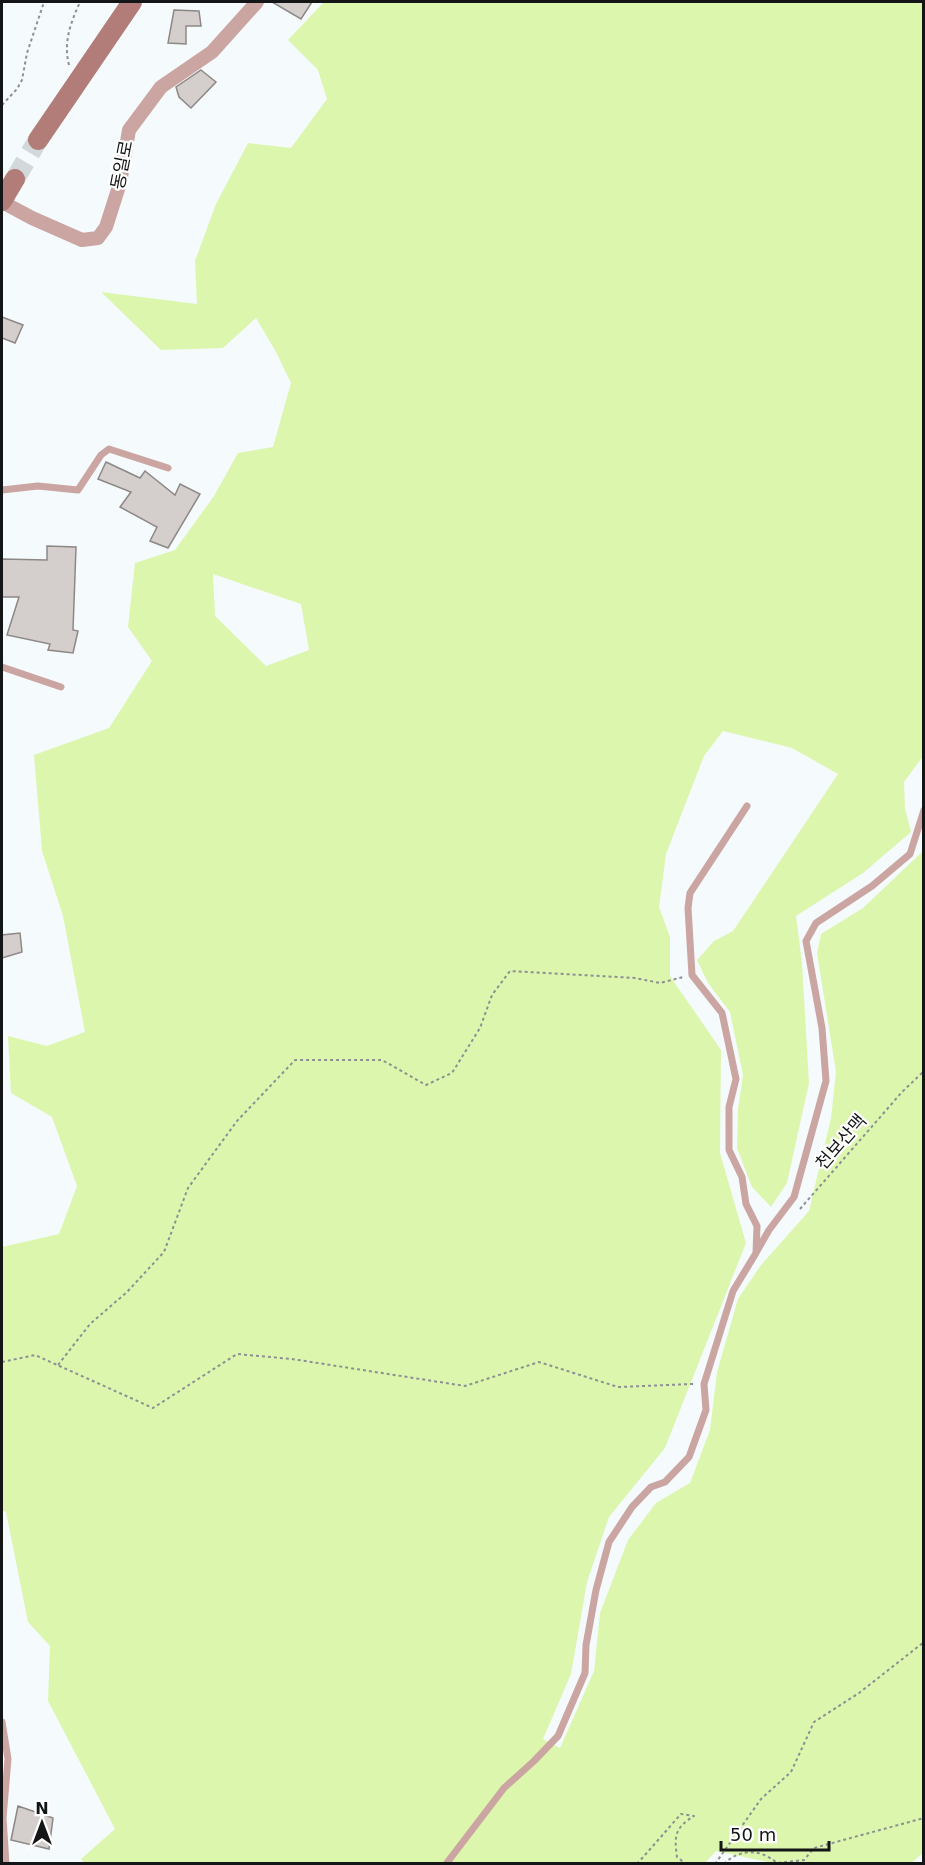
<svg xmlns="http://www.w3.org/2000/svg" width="925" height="1865" viewBox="0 0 925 1865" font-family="'DejaVu Sans','Noto Sans KR',sans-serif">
  <rect width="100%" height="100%" fill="#f5fafd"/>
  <path fill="#ddf6ae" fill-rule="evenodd" d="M324,2H923L924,755L904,782L905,808L911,832L863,873L796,916L802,963L809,1083L787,1183L771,1207L752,1187L737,1148L738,1109L743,1075L730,1012L708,983L697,960L714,941L733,931L838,774L792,748L723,731L704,756L666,854L659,907L670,937V976L721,1050L720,1153L746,1243L665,1448L609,1517L587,1582L571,1674L543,1739L560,1748L594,1671L600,1613L628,1540L656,1503L690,1483L710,1430L717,1372L738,1299L761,1265L809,1211L831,1118L836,1072L817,953L821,934L863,908L923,851V1853L910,1864L772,1863L716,1851L704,1864L84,1863L81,1859L115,1829L48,1701L50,1646L28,1622L6,1512L2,1510V1247L59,1234L77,1186L52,1117L11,1093L8,1036L47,1046L85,1032L63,916L42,851L34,755L109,728L152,661L128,627L135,563L175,550L214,496L238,453L273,447L291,383L276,352L256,318L223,348L161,350L101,292L197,304L195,261L216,204L248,143L291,148L327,99L318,70L288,40ZM213,574L301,604L309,650L266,666L215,616Z"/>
  <path fill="#d4cfcd" stroke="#8d8886" stroke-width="1.5" d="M272,2H312L301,19Z
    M174,10L199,11L201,26H186V44L168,43Z
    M201,70L216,82L191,108L179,97L176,87Z
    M2,317L23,325L15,343L2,338Z
    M106,462L140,478L145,471L175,495L180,484L200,494L168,548L150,541L157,527L120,507L131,492L98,479Z
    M47,546L76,547L73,630L78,631L73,653L48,650L50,644L7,635L19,597H2V559L47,560Z
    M20,933L22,952L2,958V935Z
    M18,1806L53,1818L49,1849L11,1840Z"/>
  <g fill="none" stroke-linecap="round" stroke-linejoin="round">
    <path stroke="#d3d8da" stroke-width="20" stroke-dasharray="20 10" stroke-linecap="butt" d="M15,179L38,140"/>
    <path stroke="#8c9092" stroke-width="2" stroke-dasharray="3 3" stroke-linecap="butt" d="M69,65C63,42 71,22 80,2
      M2,105L17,89L22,80L27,53L44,2
      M800,1209L902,1092L924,1071
      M2,1362L35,1355L153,1408L237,1354L292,1359L465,1386L539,1362L618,1387L693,1384
      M58,1365L90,1324L127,1292L164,1252L188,1188L237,1121L295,1060H382L426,1085L452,1073L480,1028L492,995L510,971L635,978L660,983L683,977
      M637,1864L681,1814L694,1816C675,1828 674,1835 677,1857L686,1864
      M715,1864L761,1799L791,1772L814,1722L859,1693L924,1642
      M724,1864C740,1848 761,1849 777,1863L804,1860L814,1848L924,1818"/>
    <path stroke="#cba5a2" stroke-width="7" d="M2,490L38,486L78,490L101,455L109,449L168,468
      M2,667L61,687
      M757,1251L769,1230L794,1197L826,1081L822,1028L806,941L816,923L872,886L910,854L924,810
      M2,1722L8,1759L3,1818L6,1864
      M446,1864L504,1788L534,1761L558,1736L585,1673L586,1645L596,1590L609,1542L632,1507L651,1487L665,1482L689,1457L706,1410L704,1384L733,1291L756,1253L757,1226L746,1204L742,1177L729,1150V1107L736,1079L722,1013L692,975L688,908L690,893L747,806"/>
    <path stroke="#cba5a2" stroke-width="14" d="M2,202L32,218L82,240L98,238L106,227L120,183L129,130L161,87L212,52L257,2"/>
    <path stroke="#b27c78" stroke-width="20" d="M38,140L132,2
      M2,201L15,179"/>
  </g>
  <g text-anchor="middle" stroke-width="4.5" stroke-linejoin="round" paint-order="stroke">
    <g font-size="18" fill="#141516" stroke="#fff">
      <text transform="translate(122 165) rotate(-79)" y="6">동일로</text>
      <text transform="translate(841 1142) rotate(-49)" y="6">천보산맥</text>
    </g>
  </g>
  <rect width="925" height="1865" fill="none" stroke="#141516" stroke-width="6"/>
  <g transform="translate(42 1823)" stroke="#ffffff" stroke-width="4.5" paint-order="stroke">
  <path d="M0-4.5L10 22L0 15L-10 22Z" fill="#141516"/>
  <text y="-9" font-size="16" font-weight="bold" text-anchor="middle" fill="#141516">N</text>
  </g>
  <path d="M721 1841v9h108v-9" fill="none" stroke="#141516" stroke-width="3"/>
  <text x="730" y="1841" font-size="18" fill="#141516" stroke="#ffffff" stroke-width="4.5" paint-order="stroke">50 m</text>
</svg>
